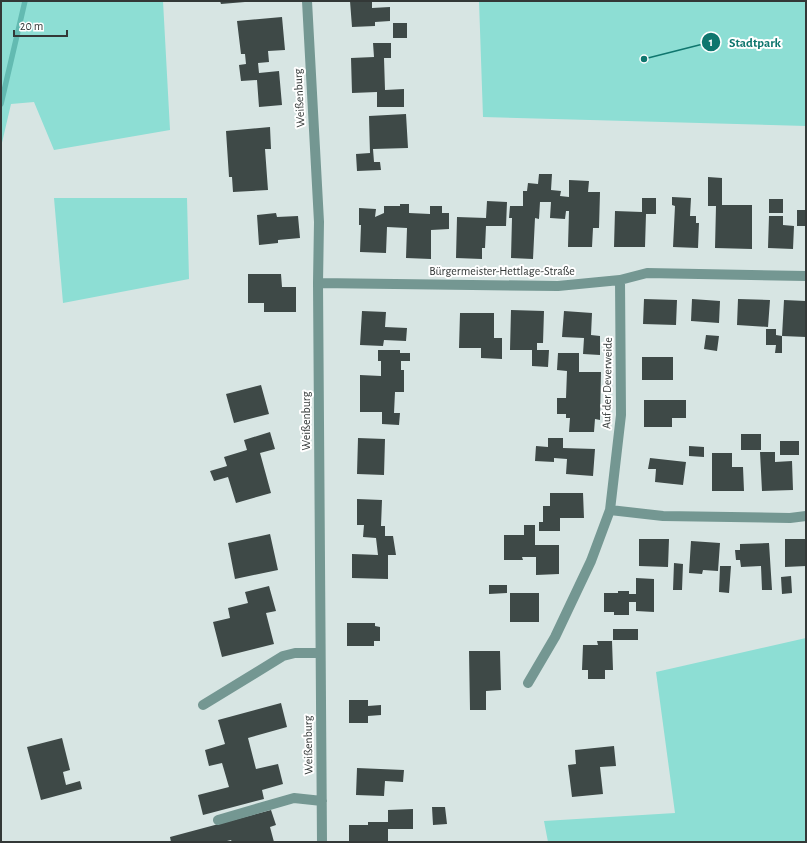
<svg xmlns="http://www.w3.org/2000/svg" width="807" height="843" viewBox="0 0 807 843" font-family="'Alegreya Sans',sans-serif">
  <rect width="100%" height="100%" fill="#d7e5e3"/>
  <path fill="#8dded4" d="M2,1H163L170,130L54,150L34,102L11,104L1,147V7Z
    M479,1H806V126L483,117Z
    M54,198H187L189,279L63,303Z
    M806,638V842H548L544,821L675,813L656,672Z"/>
  <g fill="none" stroke-linecap="round" stroke-linejoin="round">
    <path stroke="#63bab1" stroke-width="5.5" d="M1,104L25,1"/>
  </g>
  <path fill="#3e4947" d="M220,1H245V2L221,4Z
    M350,1H372V8L390,7V21L375,22V26L352,27Z
    M282,17L285,50L268,51L269,62L258,63L259,73L279,71L282,105L259,107L257,80L241,81L239,65L246,64L245,54H241L237,21Z
    M393,23H407V38H393Z
    M373,43H391V58H384L385,90L404,89V107H377V92L352,93L351,58L374,57Z
    M406,114L408,148L373,149L374,162H380L381,170L357,171L356,154L370,153L369,116Z
    M270,127L271,149H265L268,190L233,192L232,177H229L226,131Z
    M539,174H552L551,190L561,191L560,196L569,197V180L589,181L588,192H600L599,228H593L592,247H568L569,211H566L565,219L550,218L551,202H540L539,219L535,218L533,259L511,258L512,218H509L510,206H523V191H527L528,183L538,184Z
    M708,177L722,178V205H752V249L715,248L716,206H708Z
    M672,197L691,198L690,216H696V223H699L698,248L673,247L675,206L672,205Z
    M642,198H656V214H646L645,247H614L615,211L642,212Z
    M769,199H783V213H769Z
    M487,201L507,202L506,226H486L485,248H482V259L456,258L457,217L486,218Z
    M400,204H409V213L430,214V206H442V213H449V229L431,230V259L406,258L407,228L387,227L386,253L360,252L361,225H359V208L376,209L375,217L384,213V206H400Z
    M797,210H806V226H797Z
    M276,213L277,217L298,216L300,238L278,240V243L259,245L257,215Z
    M769,216H783V225L794,226L793,249L768,248Z
    M248,274H281L282,287H296V312H264V303H248Z
    M644,299L677,300L676,325L643,324Z
    M692,299L720,301L719,323L691,321Z
    M738,299L770,300L768,327L737,325Z
    M784,300L806,301V337L782,336V353H775L776,345H766V329H776V335L782,336Z
    M511,310L544,311L543,343H537V350H549L548,367L532,366V350H510Z
    M362,311L386,312L385,327L407,328L406,341L384,340L383,346L360,345Z
    M564,311L592,313L591,335L600,336V355L583,354L584,338L562,337Z
    M460,313H494V338H502V359L481,358V348H459Z
    M706,335L719,336L717,351L704,349Z
    M378,350H400V353H410V361H401V370H404V392H395L394,413H400L399,425L382,424V412H360V375L381,376V361H378Z
    M558,353H579V372H601L600,420L595,419L594,432H569L570,418H566V414H557V398H566L567,371L557,370Z
    M642,357H673V380H642Z
    M261,385L269,414L234,423L226,394Z
    M644,400H686V418H672V427H644Z
    M270,432L275,449L260,453L271,493L236,503L228,477L214,481L210,471L227,466L224,457L247,450L244,440Z
    M741,434H761V450H741Z
    M358,438L385,439L384,475L357,474Z
    M548,438H563V448L595,449L593,476L566,474L567,459L554,458V462L535,461L536,446L548,447Z
    M780,441H799V455H780Z
    M689,446L704,447V457L689,456Z
    M760,452H775V462L792,461L793,490L762,491Z
    M712,453H732V467H743L744,491H712Z
    M650,458L686,462L683,485L655,482L656,469H648Z
    M550,493H583L584,518H560V531H539V522H543V506H550Z
    M357,499L382,500L381,526H385V536H393L396,555H388V579L352,578V554L378,555L376,538L363,537L364,525H357Z
    M524,525H535V545H559V574L536,575V557H522L523,560H504V535H524Z
    M270,534L278,570L235,579L228,543Z
    M639,539H669L668,567L639,566Z
    M785,539H806V566L785,567Z
    M691,541L720,543L718,571L703,570L702,574L689,573Z
    M769,543L772,590H762L761,566L741,567L740,560H736L735,550H740V544Z
    M674,563L683,564L682,590H673Z
    M720,566H731L729,593L719,592Z
    M791,576L792,593L782,594L781,577Z
    M636,578L654,579V612L636,611V602H629V615H614V612H604V593H618V591H629V594H636Z
    M489,585H507V593L489,594Z
    M269,586L276,611L266,613L274,644L222,657L213,622L230,618L228,608L248,603L245,592Z
    M510,593H539V622H510Z
    M347,623H375V626L380,627V641H374V646H347Z
    M613,629H638V640H613Z
    M597,641H612L613,670H605V679H588V670H582L583,645H598Z
    M469,651H500L501,690L486,691V710H470Z
    M349,700H368V706L381,705V715L368,716V723H349Z
    M281,703L287,727L248,738L256,769L278,764L283,784L262,790L264,799L203,815L198,795L229,787L222,763L209,766L205,750L225,744L218,720Z
    M62,738L70,770L63,772L66,785L80,781L82,789L41,800L27,747Z
    M614,746L616,766L600,767L603,794L572,797L568,765L576,764L575,750Z
    M357,768L404,770L403,782L385,781L384,796L356,795Z
    M432,807H445L447,824L433,825Z
    M413,809V829H388V842H349V825H368V822H388V810Z
    M271,810L276,825L270,827L274,842H232L231,840L223,842H171L170,837Z"/>
  <g fill="none" stroke-linecap="round" stroke-linejoin="round">
    <path stroke="#749792" stroke-width="10" d="M307,1L319,222L318,283L322,842
      M318,283L558,286L620,280L647,273L806,276
      M610,510L663,516L790,518L806,516
      M528,683L555,637L591,561L610,510L621,415L620,280
      M203,705L283,656L295,653H320
      M218,820L294,798L322,801"/>
  </g>
  <g text-anchor="middle" stroke-width="4" stroke-linejoin="round" paint-order="stroke">
    <g font-size="12" fill="#333837" stroke="#fff">
      <text transform="translate(299 98) rotate(-93)" y="4">Weißenburg</text>
      <text x="502" y="275">Bürgermeister-Hettlage-Straße</text>
      <text transform="translate(607 383) rotate(-89)" y="4">Auf der Deverweide</text>
      <text transform="translate(306 421) rotate(-90)" y="4">Weißenburg</text>
      <text transform="translate(308 745) rotate(-91)" y="4">Weißenburg</text>
    </g>
  </g>
  <path fill="none" stroke="#0f766e" stroke-width="1.5" d="M644 59L711 42"/>
  <g fill="#0f766e" stroke="#fff" stroke-width="1.5">
    <circle cx="644" cy="59" r="4"/>
    <circle cx="711" cy="42" r="10"/>
  </g>
  <g font-size="12" text-anchor="middle" font-weight="bold" fill="#fff">
    <text x="711" y="46">1</text>
  </g>
  <g font-size="13" text-anchor="middle" font-weight="bold" fill="#0f766e" stroke="#fff" stroke-width="4" stroke-linejoin="round" paint-order="stroke">
    <text x="755" y="47">Stadtpark</text>
  </g>
  <rect width="807" height="843" fill="none" stroke="#333837" stroke-width="4"/>
  <path d="M14 30v6h53v-6" fill="none" stroke="#333837" stroke-width="2"/>
  <text x="20" y="30" font-size="12" fill="#333837" stroke="#ffffff" stroke-width="3" paint-order="stroke">20 m</text>
</svg>
